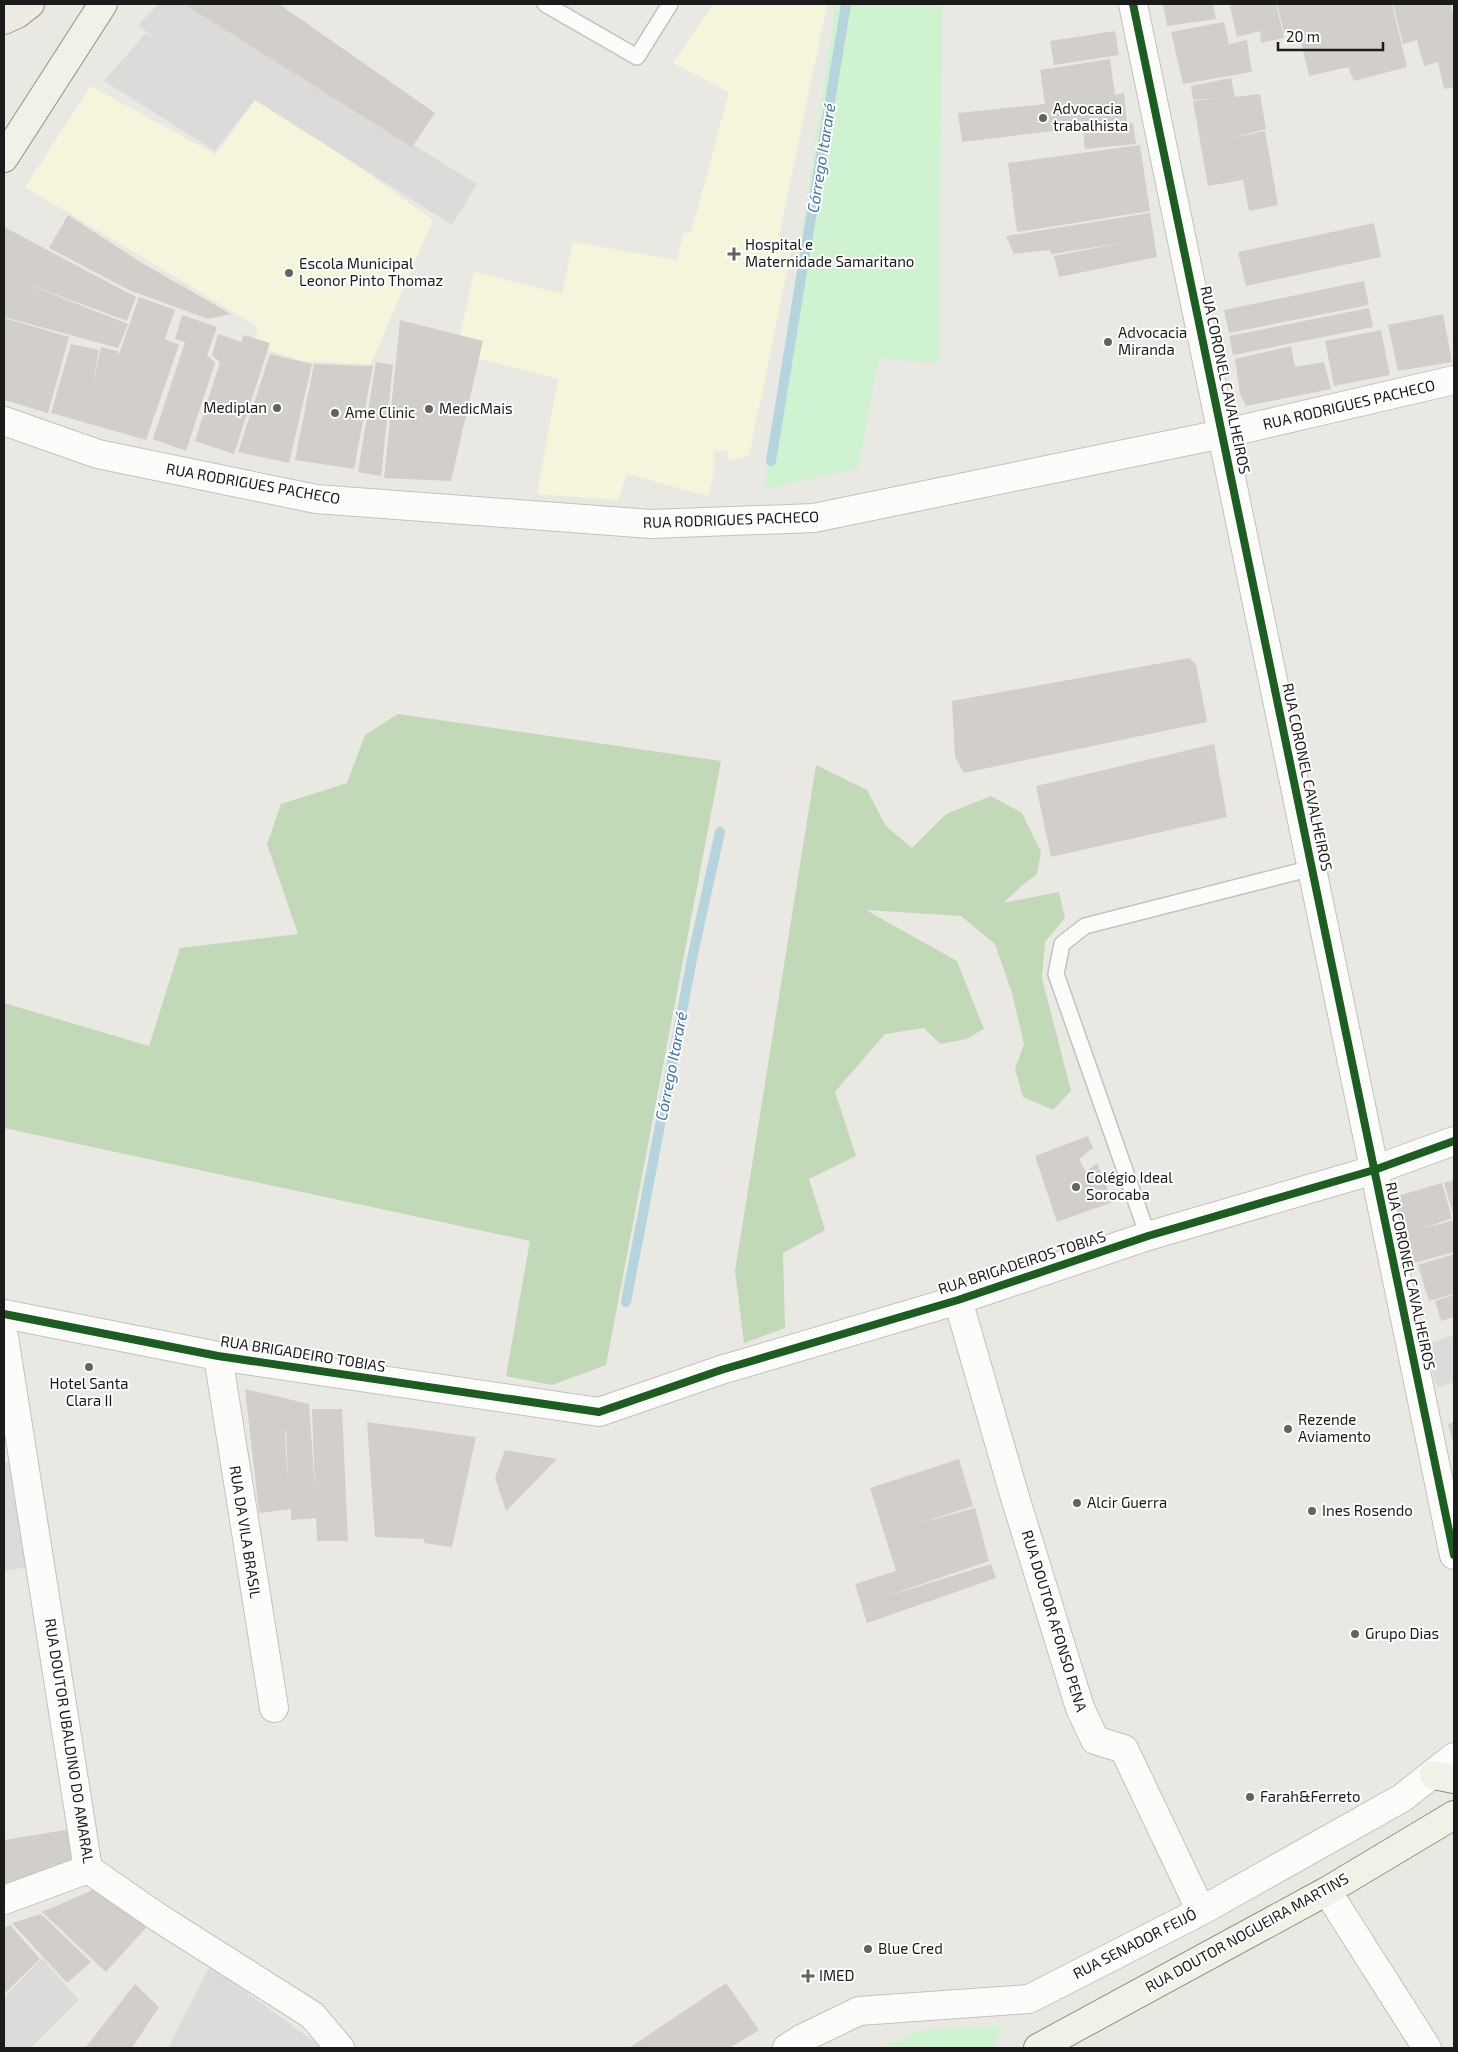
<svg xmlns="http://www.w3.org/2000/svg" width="1458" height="2052" viewBox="0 0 1458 2052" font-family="'Exo 2',sans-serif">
  <rect width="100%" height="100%" fill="#eae8e2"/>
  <path fill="#f5f5db" d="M713,4L827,5L778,241L792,247L749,456L728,460L727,451H714V472L708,496L627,474L618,500L537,494L558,379L456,353L474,272L562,294L573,242L677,260L684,232L691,233L729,92L673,63Z
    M91,86L216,155L258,95L433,220L371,364L303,361L256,346L257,326L25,187Z"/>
  <path fill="#c2d9b7" d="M398,714L721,761L606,1365L552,1385L506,1376L530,1241L4,1128V1003L149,1046L180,948L298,934L267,844L281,804L347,783L365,735Z
    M816,765L867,790L886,826L912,848L946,814L991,796L1022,813L1041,852L1037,874L1019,888L1003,903L1059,892L1065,918L1045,942L1042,978L1071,1091L1053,1110L1023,1097L1015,1069L1024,1044L1012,993L995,944L961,916L866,910L957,961L984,1029L966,1039L940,1044L924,1028L885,1034L835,1092L856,1156L809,1179L825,1230L783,1253L785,1328L744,1343L735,1271Z"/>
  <path fill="#cff2d0" d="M836,4H942L939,363L910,362L879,357L858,469L764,489Z
    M1002,2026L993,2048H881L921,2030Z"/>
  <path fill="#dcdbd9" d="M158,4H184L477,184L452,225L255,100L215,151L104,81L146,33L162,42L138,26Z
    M1454,1335V1382L1437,1387L1423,1345Z
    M4,1462H14L30,1567L4,1571Z
    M42,1958L79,2000L31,2048H4V1998Z
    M210,1966L323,2048H168Z"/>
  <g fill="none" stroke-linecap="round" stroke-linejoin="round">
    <path stroke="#b5d4de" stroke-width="10" d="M771,461L846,4
      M626,1302L693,954L720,832"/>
  </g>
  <path fill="#d2cfcb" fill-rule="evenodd" d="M184,4H279L435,113L412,147Z
    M1163,4H1213L1216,19L1167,26Z
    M1238,4H1276L1284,38L1261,43L1260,31L1237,37L1230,6Z
    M1277,4H1392L1407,67L1354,81L1348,67L1309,76L1298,29L1284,33Z
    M1393,4H1451L1454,19V87L1444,89L1438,62L1424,66L1417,40L1403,44Z
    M1224,22L1229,44L1247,40L1252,72L1183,84L1171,32Z
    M1115,31L1119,55L1054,65L1050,41Z
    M1110,59L1115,95L1124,93L1127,122L962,142L958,113L1045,104L1040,70Z
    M1231,78L1235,97L1260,94L1266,129L1228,139L1265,131L1278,205L1249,211L1243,180L1208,186L1193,101L1221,98L1193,100L1191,86Z
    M1133,123L1136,144L1085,149L1083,128Z
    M1140,145L1150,211L1017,232L1008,163Z
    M1150,213L1157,257L1059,277L1054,256L1127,242L1052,254L1049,250L1014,254L1006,236Z
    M68,215L142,263L231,314L208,319L129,290L49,248Z
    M1374,223L1381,257L1246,286L1238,252Z
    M4,227L136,297L127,321L17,280L128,324L118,348L4,317Z
    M1364,281L1369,305L1229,333L1224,310Z
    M139,297L175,310L165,339L179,345L146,440L51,413L71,344L99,350L92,389L101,347L117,351L119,354Z
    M1369,308L1373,327L1233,355L1229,336Z
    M1443,314L1452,362L1398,371L1388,325Z
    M182,315L217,327L207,355L215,363L186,451L153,439L185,342L175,339Z
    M4,318L69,337L48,413L4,400Z
    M400,320L483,341L451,481L384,478Z
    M1381,330L1390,375L1334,386L1325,341Z
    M218,334L241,342L244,335L270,343L234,454L195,441L220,362L212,355Z
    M1291,346L1295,367L1324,362L1331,389L1246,406L1240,394L1235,359Z
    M270,354L312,364L289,463L238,452Z
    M376,362L393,365L381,476L358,472Z
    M314,364L373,366L354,469L295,460Z
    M1189,658L1196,664L1207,722L964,773L955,757L952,701Z
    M1214,744L1227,817L1051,857L1036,786Z
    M1088,1136L1093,1148L1079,1159L1086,1172L1097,1163L1113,1202L1057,1222L1035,1156Z
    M1454,1180V1217L1444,1183Z
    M1442,1183L1452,1218L1422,1229L1454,1220V1252L1413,1263L1403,1224L1394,1197Z
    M1454,1254V1294L1429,1301L1418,1265Z
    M1454,1295V1317L1441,1321L1435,1301Z
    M245,1389L309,1404L315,1490L312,1409H342L348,1541H317L316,1518L291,1520V1509L259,1513ZM285,1430H286L288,1479L286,1455Z
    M367,1422L476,1437L452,1547L424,1543V1539L375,1537Z
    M1454,1422V1446L1448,1424Z
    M505,1450L557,1459L506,1511L495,1478Z
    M959,1459L973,1506L917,1524L975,1508L989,1561L881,1598L991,1564L996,1578L867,1623L855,1584L896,1571L870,1488Z
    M72,1829L79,1869L4,1897V1840Z
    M97,1888L151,1922L106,1972L42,1912Z
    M41,1914L91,1962L67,1983L12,1923Z
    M10,1925L40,1959L4,1994V1928Z
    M726,1983L759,2030L729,2048H629Z
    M135,1984L159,2007L132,2048H85Z"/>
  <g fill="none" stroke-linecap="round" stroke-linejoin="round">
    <defs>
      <path id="service" d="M545,4L637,57L670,4
        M1148,1236L1056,974L1062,944L1085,926L1312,868"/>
      <path id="minor" d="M1133,4L1454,1555
        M4,421L98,454L316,499L651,524L814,518L1222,434L1454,380
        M958,1300L1014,1494L1080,1708L1095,1740L1124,1749L1201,1911
        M4,1314L218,1356L599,1412L721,1370L958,1300L1148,1236L1374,1170L1454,1141
        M4,1337L88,1869L159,1918L312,2015L340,2048
        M218,1356L274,1708
        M1327,1891L1427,2048
        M4,1900L88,1869
        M787,2048L803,2038L859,2011L1029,1999L1201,1911L1402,1798L1454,1757"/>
      <path id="secondary" d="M4,158L103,4
        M1434,1775L1454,1779
        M1038,2048L1327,1891L1454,1815"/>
      <path id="primary" d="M4,20L17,14L30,4"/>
    </defs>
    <use href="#service" stroke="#c2c2bf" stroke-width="18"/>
    <use href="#minor" stroke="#c2c2bf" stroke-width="30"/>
    <use href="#secondary" stroke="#90937b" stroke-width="30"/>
    <use href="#primary" stroke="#9f9680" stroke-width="30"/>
    <use href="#service" stroke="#fcfcfb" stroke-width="15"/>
    <use href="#minor" stroke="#fcfcfb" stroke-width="28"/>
    <use href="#secondary" stroke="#f2f1e8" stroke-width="28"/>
    <use href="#primary" stroke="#efeae2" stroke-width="28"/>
    <defs>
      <path id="cycleway" d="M1133,4L1454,1555
        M4,1314L218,1356L599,1412L721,1370L958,1300L1148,1236L1374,1170L1454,1141"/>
    </defs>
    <use href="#cycleway" stroke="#fff" stroke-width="11"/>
    <use href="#cycleway" stroke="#1b5e20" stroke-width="8"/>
  </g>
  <g fill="#636361" stroke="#fff" stroke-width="2">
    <circle cx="1043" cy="118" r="5"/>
    <path d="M731.5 246.5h5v5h5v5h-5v5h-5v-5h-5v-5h5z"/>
    <circle cx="289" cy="273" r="5"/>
    <circle cx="1108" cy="342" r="5"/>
    <circle cx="277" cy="408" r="5"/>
    <circle cx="429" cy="409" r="5"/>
    <circle cx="335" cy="413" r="5"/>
    <circle cx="1076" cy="1187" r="5"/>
    <circle cx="89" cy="1367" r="5"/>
    <circle cx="1288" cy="1429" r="5"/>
    <circle cx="1077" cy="1503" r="5"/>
    <circle cx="1312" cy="1511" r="5"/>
    <circle cx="1355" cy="1634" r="5"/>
    <circle cx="1250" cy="1797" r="5"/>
    <circle cx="868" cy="1949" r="5"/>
    <path d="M805.5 1968.5h5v5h5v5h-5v5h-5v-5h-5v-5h5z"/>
  </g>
  <g text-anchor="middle" stroke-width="4" stroke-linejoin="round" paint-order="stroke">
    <g font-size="15" fill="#1b1b1b" stroke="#fff" text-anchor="start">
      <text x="1053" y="114">Advocacia<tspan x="1053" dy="17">trabalhista</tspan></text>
      <text x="745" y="250">Hospital e<tspan x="745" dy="17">Maternidade Samaritano</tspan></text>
      <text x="299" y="269">Escola Municipal<tspan x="299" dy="17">Leonor Pinto Thomaz</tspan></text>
      <text x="1118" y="338">Advocacia<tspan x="1118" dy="17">Miranda</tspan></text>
      <text x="267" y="413" text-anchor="end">Mediplan</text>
      <text x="439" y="414">MedicMais</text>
      <text x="345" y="418">Ame Clinic</text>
      <text x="1086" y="1183">Colégio Ideal<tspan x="1086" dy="17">Sorocaba</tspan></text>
      <text x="89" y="1389" text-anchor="middle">Hotel Santa<tspan x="89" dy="17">Clara II</tspan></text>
      <text x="1298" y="1425">Rezende<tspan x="1298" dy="17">Aviamento</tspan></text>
      <text x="1087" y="1508">Alcir Guerra</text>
      <text x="1322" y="1516">Ines Rosendo</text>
      <text x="1365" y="1639">Grupo Dias</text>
      <text x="1260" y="1802">Farah&amp;Ferreto</text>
      <text x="878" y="1954">Blue Cred</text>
      <text x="819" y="1981">IMED</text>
    </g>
    <g font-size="15" fill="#1b1b1b" stroke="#fff">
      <text transform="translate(1225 380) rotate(78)" y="5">RUA CORONEL CAVALHEIROS</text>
      <text transform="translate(1349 405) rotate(-13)" y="5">RUA RODRIGUES PACHECO</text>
      <text transform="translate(253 484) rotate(10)" y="5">RUA RODRIGUES PACHECO</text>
      <text transform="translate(731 520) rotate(-2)" y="5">RUA RODRIGUES PACHECO</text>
      <text transform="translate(1307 777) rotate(78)" y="5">RUA CORONEL CAVALHEIROS</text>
      <text transform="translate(1022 1263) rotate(-18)" y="5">RUA BRIGADEIROS TOBIAS</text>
      <text transform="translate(1410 1276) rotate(78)" y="5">RUA CORONEL CAVALHEIROS</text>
      <text transform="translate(303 1354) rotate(9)" y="5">RUA BRIGADEIRO TOBIAS</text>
      <text transform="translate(245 1532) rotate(81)" y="5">RUA DA VILA BRASIL</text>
      <text transform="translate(1054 1621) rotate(73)" y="5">RUA DOUTOR AFONSO PENA</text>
      <text transform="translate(69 1741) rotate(81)" y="5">RUA DOUTOR UBALDINO DO AMARAL</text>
      <text transform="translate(1247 1933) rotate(-29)" y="5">RUA DOUTOR NOGUEIRA MARTINS</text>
      <text transform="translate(1135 1944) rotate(-27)" y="5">RUA SENADOR FEIJÓ</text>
    </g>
    <g font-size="16" font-style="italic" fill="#4775aa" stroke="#fff">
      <text transform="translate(821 158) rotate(-81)" y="6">Córrego Itararé</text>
      <text transform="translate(671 1066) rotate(-79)" y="6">Córrego Itararé</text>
    </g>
  </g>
  <rect width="1458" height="2052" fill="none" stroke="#1b1b1b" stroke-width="10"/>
  <path d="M1278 42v8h105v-8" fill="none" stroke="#1b1b1b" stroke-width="2.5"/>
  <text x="1286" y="42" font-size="15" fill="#1b1b1b" stroke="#ffffff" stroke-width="4" paint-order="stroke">20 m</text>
</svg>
